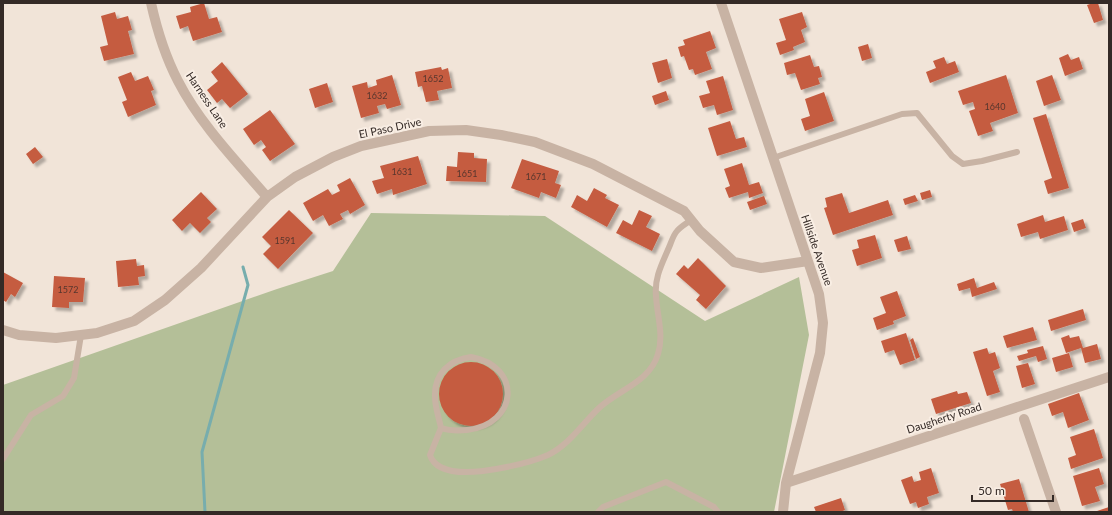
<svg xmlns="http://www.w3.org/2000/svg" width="1112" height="515" viewBox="0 0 1112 515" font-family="Lato,sans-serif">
  <defs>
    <filter id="shadow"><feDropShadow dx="3.5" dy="3.5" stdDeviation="1" flood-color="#0004"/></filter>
  </defs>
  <rect width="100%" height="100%" fill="#f1e4d8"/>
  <path fill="#b4bf98" d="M371,213L545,216L705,321L799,277L809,335L774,512H3V385L277,289L333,271Z"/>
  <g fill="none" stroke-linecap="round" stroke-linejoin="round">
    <path stroke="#77adad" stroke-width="3" d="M205,512L202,452L248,285L243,267"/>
  </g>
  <path fill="#c55c41" filter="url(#shadow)" d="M204,3L209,19L217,17L222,32L193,41L188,26L180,29L176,16L191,12L190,7Z
    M1093,3H1098L1103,20L1094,23L1087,5Z
    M115,12L117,19L128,16L132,30L128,31L134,54L104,61L100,47L108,45L101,16Z
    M802,12L807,27L801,30L805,42L793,47L794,50L780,55L776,43L786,40L779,19Z
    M710,31L716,48L706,52L712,69L695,75L693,69L689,70L684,56L681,57L678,47L685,45L683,40Z
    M868,44L872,58L862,61L858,47Z
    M1068,54L1071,60L1079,57L1083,69L1065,76L1059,58Z
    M810,55L814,67L819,66L822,77L818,78L820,84L801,90L795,73L787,75L784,63Z
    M944,57L947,64L955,61L959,72L930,83L926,72L936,68L933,61Z
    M667,59L672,78L658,83L652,63Z
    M222,62L248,94L230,108L222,99L217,103L207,90L218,81L211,72Z
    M441,67L442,70L448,68L452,88L437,91L439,100L426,102L422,86L418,87L415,72Z
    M131,72L135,81L148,76L154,90L151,91L156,105L128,117L122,102L127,100L118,77Z
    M392,75L401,105L387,109L385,104L377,106L379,113L361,118L352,86L367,82L368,88L377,85L376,80Z
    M1006,75L1018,113L990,123L993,131L978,136L969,111L975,109L973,102L963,105L958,91Z
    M1052,75L1061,100L1044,106L1036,81Z
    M723,76L733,110L717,115L714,105L703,108L699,96L710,93L706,81Z
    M327,83L333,102L315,108L309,89Z
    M666,91L669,100L655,105L652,96Z
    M824,92L834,121L805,131L801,119L810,116L805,99Z
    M270,110L295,144L270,161L262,150L266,147L261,140L254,145L243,129Z
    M1046,114L1069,188L1048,194L1044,181L1052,178L1033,118Z
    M730,121L736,139L744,137L747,147L717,156L708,128Z
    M35,147L43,157L33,164L26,154Z
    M458,152L474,153V158L487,159L486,182L446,181L447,166L457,167Z
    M418,156L427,184L393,195L392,189L377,194L372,181L384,178L380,166Z
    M522,159L559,171L555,183L561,185L556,198L541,192L539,198L511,188Z
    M742,163L749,185L759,182L763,193L749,198L748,192L729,198L725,188L730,186L724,169Z
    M350,178L365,205L350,214L348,210L340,214L343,219L329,226L323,215L313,221L303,203L328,189L332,195L340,191L337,185Z
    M594,188L607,195L605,198L619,205L607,227L571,207L577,195L587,201Z
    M930,190L932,197L922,200L920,193Z
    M201,192L217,209L207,218L211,222L200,233L190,223L182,231L172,220Z
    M842,193L849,213L888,200L893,215L833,235L824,208L827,207L825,198Z
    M915,195L918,201L905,205L903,199Z
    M764,196L767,204L750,210L747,202Z
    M289,210L313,233L278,269L263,254L271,246L262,237Z
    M639,210L652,216L646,227L660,234L652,251L616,233L623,220L632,225Z
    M1043,215L1045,222L1064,216L1068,230L1040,239L1038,232L1021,237L1017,224Z
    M1083,219L1086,228L1074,232L1071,223Z
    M875,235L882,258L857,266L852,250L859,248L857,240Z
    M907,236L911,249L898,252L894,240Z
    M698,258L726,286L706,309L696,300L700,295L676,274L684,265L688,269Z
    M136,259L137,266L144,265L145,276L138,277L139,285L118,287L116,261Z
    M3,272L23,283L15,297L11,294L6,302L3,300Z
    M54,276L85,278L83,302H69V308L52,307Z
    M974,278L977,288L994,282L997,289L972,297L970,288L959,291L957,284Z
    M897,291L906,316L893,321L894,324L877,330L873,318L886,313L880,297Z
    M1083,309L1086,320L1051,331L1048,320Z
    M1033,327L1037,340L1007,348L1003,336Z
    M906,333L915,360L900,365L894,350L885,353L881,341Z
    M1069,335L1070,338L1079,336L1083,348L1097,344L1101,359L1085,363L1081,348L1066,353L1061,338Z
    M913,338L920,357L916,359L910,340Z
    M1043,346L1047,359L1038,362L1036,356L1019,361L1017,356L1028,353L1027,350Z
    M987,348L989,354L995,352L1000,368L993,371L1000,392L987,396L973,352Z
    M1069,353L1073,367L1056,372L1052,358Z
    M439 394a32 32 0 1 1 64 0a32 32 0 1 1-64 0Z
    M1028,363L1035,384L1022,388L1016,366Z
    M957,391L958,394L967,392L971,403L936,414L931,399Z
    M1079,393L1089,420L1068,428L1063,412L1052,416L1048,404Z
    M1094,429L1103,458L1071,469L1068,458L1076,455L1070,437Z
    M931,468L939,493L927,497L929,504L918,508L916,502L910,504L901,480L912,476L914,482L921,480L919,472Z
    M1099,468L1104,484L1095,487L1100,501L1082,506L1073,476Z
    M1019,479L1029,512H1013L1012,509L1008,510L1000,484Z
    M841,498L845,510L840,512H816L814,507Z
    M1109,507V512H1094Z"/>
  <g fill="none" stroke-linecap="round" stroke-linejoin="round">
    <path stroke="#c8b3a4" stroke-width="6" d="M773,158L902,114L917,113L952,156L963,164L982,161L1017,152
      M471,357C522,366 519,424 467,430C457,431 450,431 441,428C439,418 435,407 435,397C434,373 450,360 471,357Z
      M441,428L430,455C436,474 466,473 483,471C505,468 527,464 548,455C570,444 582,424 599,408C618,390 650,382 658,354C664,335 657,315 656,296C654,277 663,262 670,245C672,240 674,234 677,231C680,227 687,223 691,220
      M3,459L31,415L63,396L74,378L81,335
      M598,512L603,507L666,482L714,507L718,512"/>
    <path stroke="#c8b3a4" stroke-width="10" d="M151,3C157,30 165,56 178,81C200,124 236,161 267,197
      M721,3L819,294L823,323L820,353L786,483L783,512
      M3,330L19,335L56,338L97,333L134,321L165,300L201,268L267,197L295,177L333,157L361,146L429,131L466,130L501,135L535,142L593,164L684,211L700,231L734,262L761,268L808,261
      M1024,419L1056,512
      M786,483L1109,377"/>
  </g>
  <g text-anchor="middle" stroke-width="4" stroke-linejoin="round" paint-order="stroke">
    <g font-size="9" fill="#58362d">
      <text x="433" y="82">1652</text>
      <text x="377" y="99">1632</text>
      <text x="995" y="110">1640</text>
      <text x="402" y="175">1631</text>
      <text x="467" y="177">1651</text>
      <text x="536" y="180">1671</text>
      <text x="285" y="244">1591</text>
      <text x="68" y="293">1572</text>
    </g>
    <g font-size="11" fill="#342a26" stroke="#f9eee4">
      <text transform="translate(207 100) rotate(56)" y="4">Harness Lane</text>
      <text transform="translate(390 128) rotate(-12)" y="4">El Paso Drive</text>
      <text transform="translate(817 250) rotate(71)" y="4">Hillside Avenue</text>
      <text transform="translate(944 418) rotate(-18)" y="4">Daugherty Road</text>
    </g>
  </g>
  <rect width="1112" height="515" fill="none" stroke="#342a26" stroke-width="8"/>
  <path d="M972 495v6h81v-6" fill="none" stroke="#342a26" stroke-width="2"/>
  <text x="978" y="495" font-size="12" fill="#342a26" stroke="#f9eee4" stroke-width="3" paint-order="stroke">50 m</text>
</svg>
